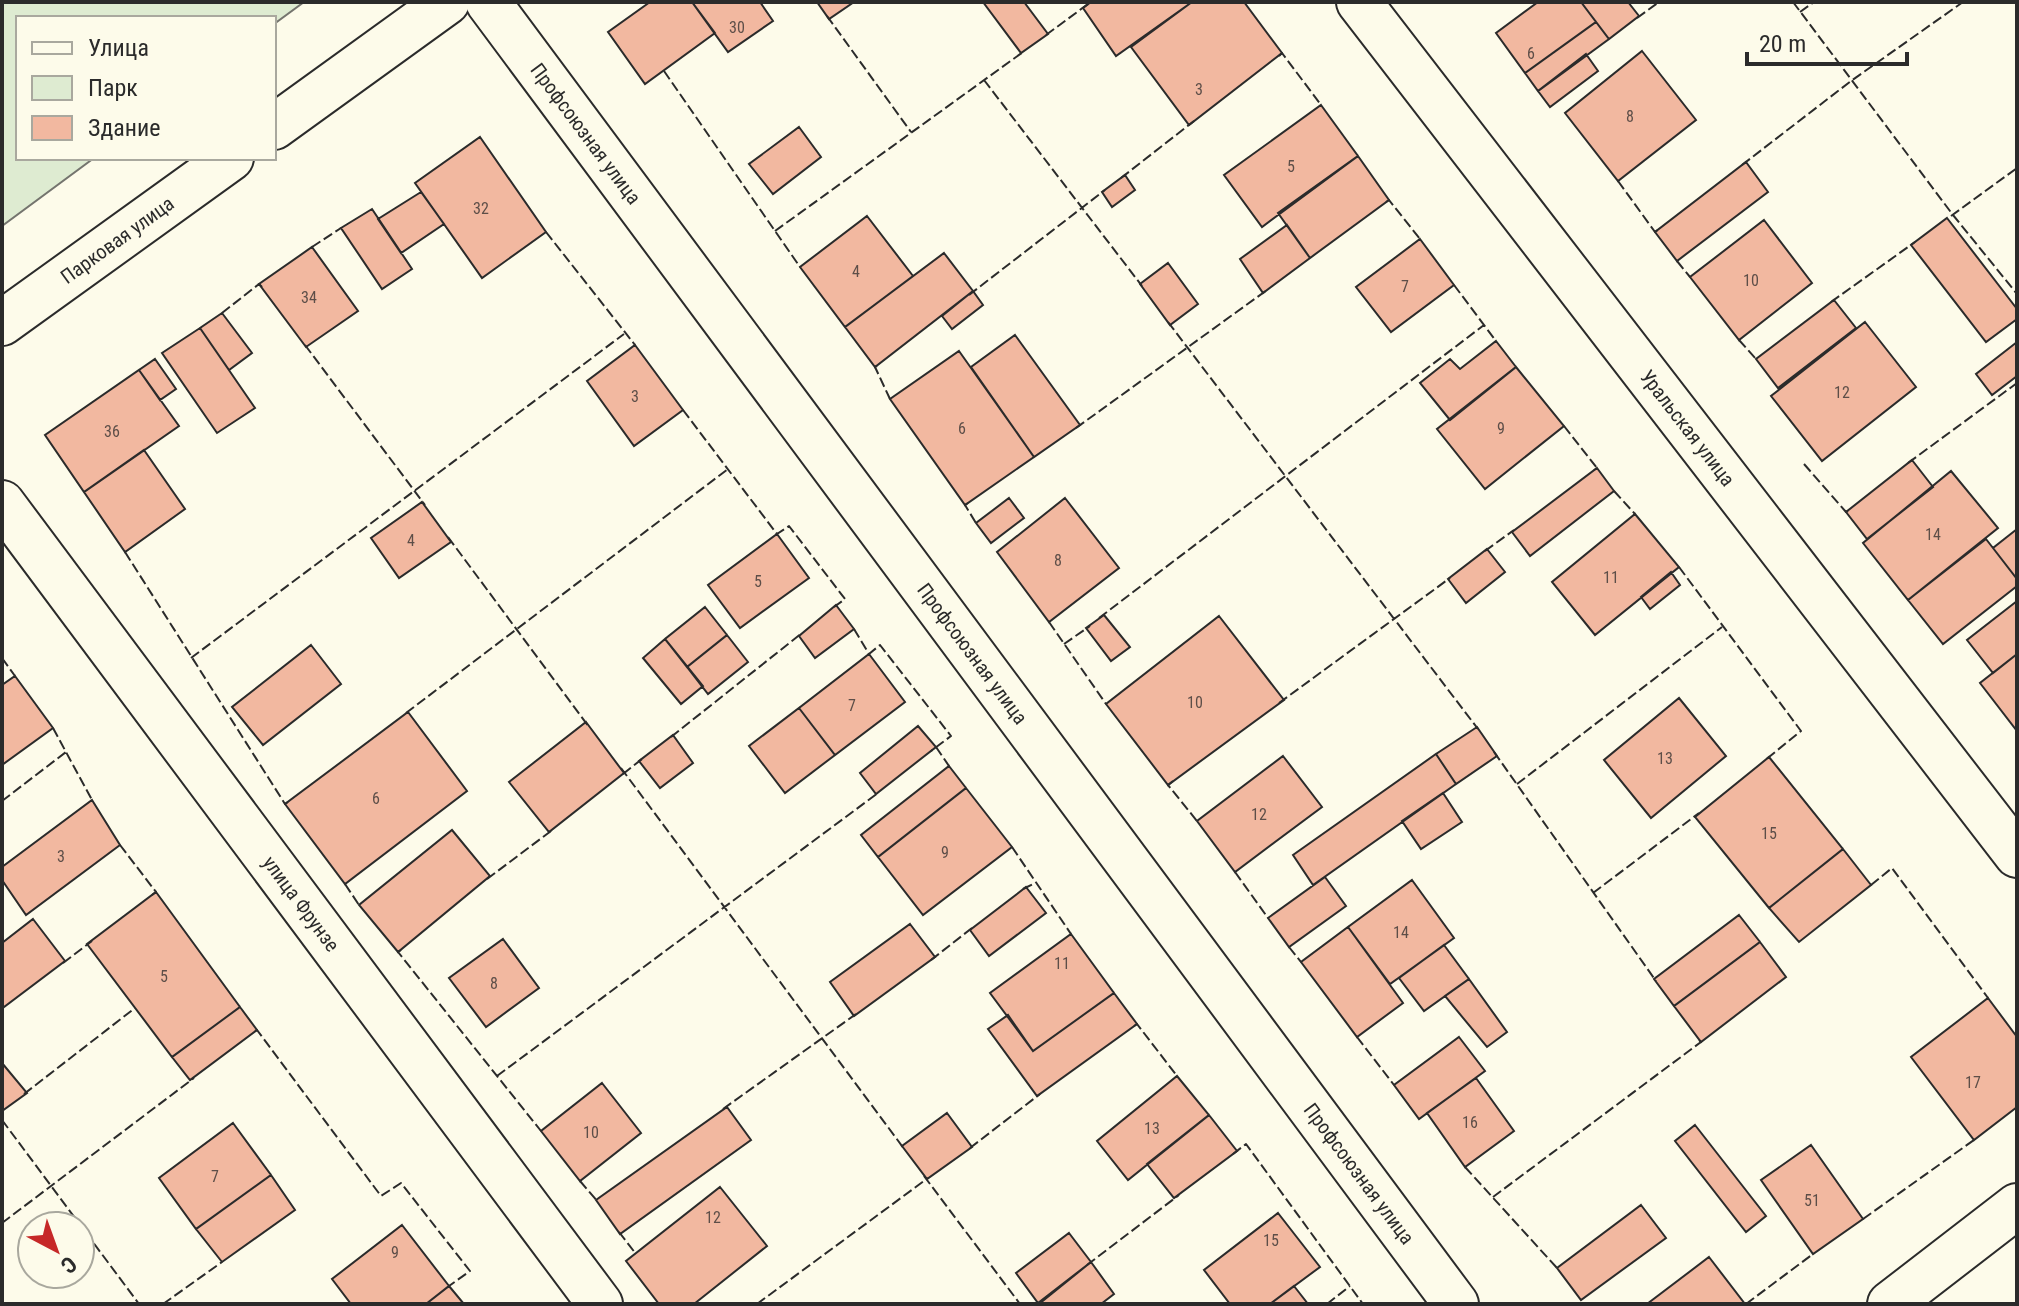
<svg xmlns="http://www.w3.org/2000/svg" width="2019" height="1306" viewBox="0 0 2019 1306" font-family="'Roboto Condensed',sans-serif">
  <rect width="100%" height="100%" fill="#fdfbea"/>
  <path fill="#deebd1" stroke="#74746e" stroke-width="2" d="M2,2H304L274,24V18H18V158H94L2,226Z"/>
  <path fill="#f2b8a0" stroke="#2b2b2b" stroke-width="2" d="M650,2H692L715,33L645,84L608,32Z
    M692,2H760L773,21L728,52Z
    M817,2H854L829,19Z
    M983,2H1024L1048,34L1021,53Z
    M1091,2H1192L1116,56L1083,8Z
    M1192,2H1244L1282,53L1189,125L1131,47Z
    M1538,2H1581L1596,22L1525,73L1496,33Z
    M1581,2H1628L1639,16L1609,39Z
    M1596,22L1609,39L1538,91L1525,73Z
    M1642,51L1696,120L1618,181L1565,113Z
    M1586,54L1598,71L1550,107L1538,91Z
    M1321,105L1358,156L1262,227L1224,175Z
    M799,127L821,157L773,194L749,164Z
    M480,137L546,232L482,278L415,183Z
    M1358,156L1389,200L1310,258L1278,213Z
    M1746,162L1768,192L1677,261L1655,232Z
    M1125,175L1135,190L1112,207L1102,192Z
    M421,192L444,224L401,253L378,219Z
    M372,209L412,269L382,289L341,228Z
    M867,216L913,276L845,327L800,267Z
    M1947,218L2017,309V319L1986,342L1911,245Z
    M1764,220L1812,283L1739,340L1690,277Z
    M1287,225L1310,258L1263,293L1240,259Z
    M1420,239L1454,285L1391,332L1356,287Z
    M312,247L358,311L306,347L259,284Z
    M944,253L973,291L875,367L845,327Z
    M1168,263L1198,304L1170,325L1140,284Z
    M973,291L983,305L952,329L942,316Z
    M1834,300L1856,328L1778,388L1756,359Z
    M222,313L252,353L229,370L200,328Z
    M1865,322L1916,387L1822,461L1771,396Z
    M200,328L255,408L217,433L162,353Z
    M1015,335L1080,425L1034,457L971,367Z
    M1496,341L1516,367L1450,420L1420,383L1450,359L1460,369Z
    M2017,342V376L1992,395L1976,374Z
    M635,345L683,410L634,446L587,381Z
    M959,351L1034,457L965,505L890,399Z
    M155,359L176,389L160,400L139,370Z
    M1516,367L1564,426L1485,489L1437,429Z
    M139,370L179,426L84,492L45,435Z
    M144,450L185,509L125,552L84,492Z
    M1912,460L1933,487L1867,539L1846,512Z
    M1597,468L1614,491L1530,556L1512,532Z
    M1951,471L1998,528L1908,600L1863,543Z
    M1009,498L1024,518L991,543L976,523Z
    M1065,498L1119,568L1049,622L997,552Z
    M422,502L451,542L399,578L371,538Z
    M1635,514L1679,567L1595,635L1552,582Z
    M2017,529V579L1993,548Z
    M777,534L809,578L740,628L708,585Z
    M1986,539L2017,579V586L1943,644L1908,600Z
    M1487,549L1505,572L1466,603L1448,579Z
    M1671,572L1680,585L1650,609L1641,597Z
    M2017,601V654L1993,673L1967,640Z
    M836,605L854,629L815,658L799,636Z
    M705,607L727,635L687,667L665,639Z
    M1104,615L1130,647L1111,661L1086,628Z
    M1219,616L1284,700L1168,785L1106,704Z
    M727,635L748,662L708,694L687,667Z
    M665,639L703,686L681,704L643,658Z
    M311,645L341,684L263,745L232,707Z
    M869,654L905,702L835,755L799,708Z
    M2017,654V731L1980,683Z
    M15,676L53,728L2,765V685Z
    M1679,698L1726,756L1651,818L1604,760Z
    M799,708L835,755L785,793L749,746Z
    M408,712L467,791L345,884L285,804Z
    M586,722L624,773L549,832L509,782Z
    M918,726L936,747L876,794L860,773Z
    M1477,727L1497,756L1456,784L1436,754Z
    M673,735L693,763L660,788L639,761Z
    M1436,754L1456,784L1313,885L1293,855Z
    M1283,756L1322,807L1235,872L1197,821Z
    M1769,757L1843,849L1769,908L1695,817Z
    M949,766L966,788L878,857L861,835Z
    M966,788L1012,847L923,915L878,857Z
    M1443,793L1462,822L1421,849L1402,821Z
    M92,800L120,845L26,915L2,880V867Z
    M452,830L490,876L398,952L359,905Z
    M1843,849L1871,885L1799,942L1769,908Z
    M1325,877L1346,906L1289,947L1268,918Z
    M1412,880L1454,938L1390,984L1348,927Z
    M1026,887L1046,913L989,956L970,930Z
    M156,892L240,1007L172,1057L87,944Z
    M1739,915L1760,942L1674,1006L1654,979Z
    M33,919L65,961L4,1007L2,1004V943Z
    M910,924L935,957L854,1016L830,982Z
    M1348,927L1403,1003L1357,1037L1301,962Z
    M1071,934L1114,993L1033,1051L990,993Z
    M503,939L539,988L486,1027L449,978Z
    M1760,942L1786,977L1701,1042L1674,1006Z
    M1444,945L1469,979L1424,1011L1399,978Z
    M1469,979L1507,1032L1487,1047L1445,996Z
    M1114,993L1137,1024L1037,1096L988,1029L1008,1015L1033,1051Z
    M1988,998L2017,1037V1107L1974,1140L1911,1057Z
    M240,1007L257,1030L190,1080L172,1057Z
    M1459,1037L1485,1071L1419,1119L1394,1085Z
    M2,1063L27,1093L2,1111Z
    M1177,1076L1209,1115L1128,1180L1097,1141Z
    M1476,1078L1514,1131L1465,1167L1427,1113Z
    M602,1083L641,1133L580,1181L541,1131Z
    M727,1107L751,1140L620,1234L596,1200Z
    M947,1113L972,1147L927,1179L902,1146Z
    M1209,1115L1237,1151L1174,1198L1147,1164Z
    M233,1123L271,1175L196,1229L159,1178Z
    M1695,1125L1766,1216L1746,1232L1675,1141Z
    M1811,1145L1863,1219L1813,1254L1761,1180Z
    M271,1175L295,1210L222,1262L196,1229Z
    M720,1187L767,1246L694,1304H659L626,1261Z
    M1641,1205L1666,1238L1581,1300L1557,1268Z
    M1278,1213L1320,1267L1270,1304H1230L1204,1270Z
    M402,1225L449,1286L426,1304H351L332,1279Z
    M1069,1233L1091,1262L1038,1303L1016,1273Z
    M1709,1257L1745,1304H1647Z
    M1091,1262L1114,1294L1101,1304H1039Z
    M449,1286L464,1304H426Z
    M1294,1286L1308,1304H1270Z"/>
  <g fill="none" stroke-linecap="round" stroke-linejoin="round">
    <defs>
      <g id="street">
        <path id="s1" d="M488,2L1456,1304"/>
        <path id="s2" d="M1359,2L2017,855"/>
        <path d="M274,127L447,2"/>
        <path id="s3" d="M2,323L231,158"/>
        <path id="s4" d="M2,503L600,1304"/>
      </g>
      <path id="secondary" d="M1890,1304L2017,1206"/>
    </defs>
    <use href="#street" stroke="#2b2b2b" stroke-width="48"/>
    <use href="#secondary" stroke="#2b2b2b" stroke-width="48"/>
    <use href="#street" stroke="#fdfbea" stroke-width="44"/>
    <use href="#secondary" stroke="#fdfbea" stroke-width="44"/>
    <path stroke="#2b2b2b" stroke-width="2" stroke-dasharray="10 4" stroke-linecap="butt" d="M1793,2L1953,215L2017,294
      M1800,12L1814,2
      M827,16L911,132
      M1637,18L1659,2
      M1046,35L1088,4
      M1279,56L1282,53L1321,105
      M664,71L800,267
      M984,80L1142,286
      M1742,165L1851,81L1963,2
      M1121,178L1194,121
      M1618,181L1655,232L1659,229
      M1386,202L1389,200L1420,239
      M1951,216L2017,168
      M775,231L1023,52
      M546,232L635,345
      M312,247L341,228
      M1677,261L1690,277
      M1454,285L1496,341
      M969,295L1105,190
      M1831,302L1915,242
      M222,313L259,284L262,287
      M1168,322L1478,729
      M1739,340L1756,359L1757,358
      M305,345L425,505
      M877,366L875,367L890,399
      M683,410L777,534L789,526L845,599L834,607
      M1564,426L1597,468L1594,470
      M1076,428L1267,290
      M1908,463L2017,383
      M1804,464L1846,512L1848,511
      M1614,491L1635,514
      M968,503L965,505L976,523
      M448,537L589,727
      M1485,551L1514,530
      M125,552L285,804L288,802
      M1679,567L1801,731L1764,761
      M1099,618L1484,325
      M1049,622L1106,704
      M854,629L869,654L880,645L951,736L931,751
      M1064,644L1090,626
      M2,658L15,676
      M191,658L624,334
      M1279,703L1450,578
      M406,713L728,469
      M53,728L92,800
      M671,737L802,633
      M936,747L949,766
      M1494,752L1656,981
      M621,768L905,1150
      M623,774L642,759
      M1173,781L1168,785L1197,821
      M1517,784L1722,627
      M2,801L66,752
      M120,845L156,892L152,895
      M1012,847L1071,934
      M1235,872L1268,918
      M487,879L551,831
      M345,884L359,905
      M1871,885L1892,868L1988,998
      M1023,889L1035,883
      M1593,893L1699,813
      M1289,947L1301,962
      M401,950L398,952L541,1131
      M931,960L972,928
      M63,963L92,941
      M1134,1026L1137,1024L1177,1076
      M255,1031L257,1030L381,1196L401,1183L470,1271L449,1286
      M1357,1037L1394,1085
      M497,1076L878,793
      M24,1094L135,1008
      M723,1109L856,1014
      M2,1120L139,1304
      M970,1148L1040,1094
      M1233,1154L1246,1144L1363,1304
      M1465,1167L1557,1268
      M924,1176L1020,1304
      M580,1181L598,1202
      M1493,1197L1701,1042L1698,1039
      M1863,1219L1974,1140
      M2,1223L194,1078
      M619,1232L636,1254
      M1087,1265L1179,1195
      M163,1304L222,1262
      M757,1304L928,1178
      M1327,1304L1350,1286
      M1746,1304L1813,1254"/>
  </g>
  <g text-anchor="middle" stroke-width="6" stroke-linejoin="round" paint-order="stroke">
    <g font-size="16" fill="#5d4e48">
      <text x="737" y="33">30</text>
      <text x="1531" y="59">6</text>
      <text x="1199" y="95">3</text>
      <text x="1630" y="122">8</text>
      <text x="1291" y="172">5</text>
      <text x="481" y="214">32</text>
      <text x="856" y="277">4</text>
      <text x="1751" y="286">10</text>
      <text x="1405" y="292">7</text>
      <text x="309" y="303">34</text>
      <text x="1842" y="398">12</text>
      <text x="635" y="402">3</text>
      <text x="962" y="434">6</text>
      <text x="1501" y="434">9</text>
      <text x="112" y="437">36</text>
      <text x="1933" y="540">14</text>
      <text x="411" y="546">4</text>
      <text x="1058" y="566">8</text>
      <text x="1611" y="583">11</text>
      <text x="758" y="587">5</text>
      <text x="1195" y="708">10</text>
      <text x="852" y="711">7</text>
      <text x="1665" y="764">13</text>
      <text x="376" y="804">6</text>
      <text x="1259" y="820">12</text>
      <text x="1769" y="839">15</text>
      <text x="945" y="858">9</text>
      <text x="61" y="862">3</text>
      <text x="1401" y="938">14</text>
      <text x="1062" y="969">11</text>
      <text x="164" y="982">5</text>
      <text x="494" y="989">8</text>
      <text x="1973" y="1088">17</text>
      <text x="1470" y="1128">16</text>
      <text x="1152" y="1134">13</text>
      <text x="591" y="1138">10</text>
      <text x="215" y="1182">7</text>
      <text x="1812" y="1206">51</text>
      <text x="713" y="1223">12</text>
      <text x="1271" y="1246">15</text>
      <text x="395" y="1258">9</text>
    </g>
    <g font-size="20" fill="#2b2b2b" stroke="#fdfbea">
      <text dy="7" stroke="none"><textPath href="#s1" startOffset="164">Профсоюзная улица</textPath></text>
      <text dy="7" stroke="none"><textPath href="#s3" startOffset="142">Парковая улица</textPath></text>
      <text dy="7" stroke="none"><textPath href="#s2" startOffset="538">Уральская улица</textPath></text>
      <text dy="7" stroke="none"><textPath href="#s1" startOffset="812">Профсоюзная улица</textPath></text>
      <text dy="7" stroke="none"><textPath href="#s4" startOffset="500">улица Фрунзе</textPath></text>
      <text dy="7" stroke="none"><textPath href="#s1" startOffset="1460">Профсоюзная улица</textPath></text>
    </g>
  </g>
  <rect width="2019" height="1306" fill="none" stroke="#2b2b2b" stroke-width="8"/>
  <rect x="16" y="16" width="260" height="144" fill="#fdfbea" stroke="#a9a89e" stroke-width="2"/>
  <rect x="32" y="42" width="40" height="12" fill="#fdfbea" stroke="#a9a89e" stroke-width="2"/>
  <text x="88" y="56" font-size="24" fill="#2b2b2b">Улица</text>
  <rect x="32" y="76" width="40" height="24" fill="#deebd1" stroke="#a9a89e" stroke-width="2"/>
  <text x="88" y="96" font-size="24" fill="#2b2b2b">Парк</text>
  <rect x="32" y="116" width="40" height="24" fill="#f2b8a0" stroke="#a9a89e" stroke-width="2"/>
  <text x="88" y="136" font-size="24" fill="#2b2b2b">Здание</text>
  <g transform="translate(56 1250) rotate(139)"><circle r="38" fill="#fdfbea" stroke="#a9a89e" stroke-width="2"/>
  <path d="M0-6L14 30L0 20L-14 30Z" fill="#c62828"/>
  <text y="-12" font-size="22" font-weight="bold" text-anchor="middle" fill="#2b2b2b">С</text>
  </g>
  <path d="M1747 52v12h160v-12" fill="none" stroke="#2b2b2b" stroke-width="4"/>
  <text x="1759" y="52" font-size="24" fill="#2b2b2b" stroke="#fdfbea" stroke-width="6" paint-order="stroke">20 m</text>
</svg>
